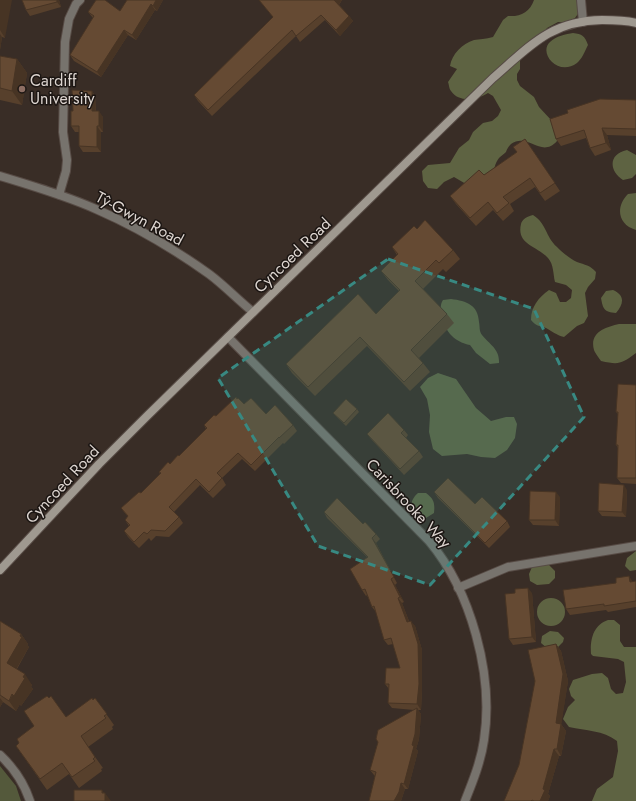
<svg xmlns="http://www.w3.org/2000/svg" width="636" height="801" viewBox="0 0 636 801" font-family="Jost,sans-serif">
  <rect width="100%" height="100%" fill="#392d26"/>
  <path fill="#54593b" d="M0,766L16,786L21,801H0Z"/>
  <path fill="#5e6342" d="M534,0H580V11L575,18L567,22H558L547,28L542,36L520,51V69L517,74V80L520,86L534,97L539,107L552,121L557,141C541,159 528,132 511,144C509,146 507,149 506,152C504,154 501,156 499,158C495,163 494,170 492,176L466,184L454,177L444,182L437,189L428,188L423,181L422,171L428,165L450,163L459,148L469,140L473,132L483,123L492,121L498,116L501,110L493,96L488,93C477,100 459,103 451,91C449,89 449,84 448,82L457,69L450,66C452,54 462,44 474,40C479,39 486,39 493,37L503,20L508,16C520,17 530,12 534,0Z
    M573,33C582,34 585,36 588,45C585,51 582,59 577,63C558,77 538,53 550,42C556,36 566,34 573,33Z
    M627,150L636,155V174L632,178L623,180C609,171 608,154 627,150Z
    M636,193V230C618,225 615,207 628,194Z
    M533,215C547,224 545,236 557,247C562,252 570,259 577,262C585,265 590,265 596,272L595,279L588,287L585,293L588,316L584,323L577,326L564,337C556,335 552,331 546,328C538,325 537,327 531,320C531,307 538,298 549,290L556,293L560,302H566L571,298L572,290L566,285L555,282C553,274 554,265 548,258C538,246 516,245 521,224C522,219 528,216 533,215Z
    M613,290C625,295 624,304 616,313C604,312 603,309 601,298L606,291Z
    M451,299C467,301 478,305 479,322C480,327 479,331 482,335C489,344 500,349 499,363L490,364L476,353L470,345C463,344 454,339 450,334C444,327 437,308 443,300Z
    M619,324H636V353C621,364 619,365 601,361C599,358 595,353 594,350C589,332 606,327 619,324Z
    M438,373L456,379L476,408L491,421L506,417H514L517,424L515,438L507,450L495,458L481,457L467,454L442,456L433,449L429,432L430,415L427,399L420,387L428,378Z
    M418,493H426C434,499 435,503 434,513L426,518L414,516C410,507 410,500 418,493Z
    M636,551V570L630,571L625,566L627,558Z
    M542,564L549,565L555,571V578L549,584L537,585L530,581L529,574L532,567Z
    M537 612a14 14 0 1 1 28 0a14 14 0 1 1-28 0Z
    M608,620H614L620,625V641L624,647H636V801H592L597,789L613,777L618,751L617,741C603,730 586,731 569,727L563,719L568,707L575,700L571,696L569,689L573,680L592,674L602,673L608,678L611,689L616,694L623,693L626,682L624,662L618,659L593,656L591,654C590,640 593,625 608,620Z
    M550,631L558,632L564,638L563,642L558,647L547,648L541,643L542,636Z"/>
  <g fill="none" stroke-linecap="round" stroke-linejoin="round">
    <defs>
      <path id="street" d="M581,0L583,22
        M0,176C33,186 67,196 98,210C137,227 174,249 209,274C224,285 238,300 253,312
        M59,195L66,171L67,160L63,132L65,42L69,19L76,4L80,0
        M228,337L429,541C471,591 494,675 484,740C481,761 473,781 465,801
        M458,588L508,567L636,546
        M0,755C14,768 24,783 30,801"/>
      <path id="secondary" d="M0,570L99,464L147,416L493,78C530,46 550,21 602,20C614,20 625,20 636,23"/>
    </defs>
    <use href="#street" stroke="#574b45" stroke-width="10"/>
    <use href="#secondary" stroke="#574b45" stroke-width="10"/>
    <use href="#street" stroke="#77736d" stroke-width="8"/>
    <use href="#secondary" stroke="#9f9990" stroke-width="8"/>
  </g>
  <path fill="#57402c" d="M0,0L5,38L2,37L0,50Z
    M22,0H59L61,7L30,16L26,10Z
    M127,0H163L157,11L155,10L136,40L128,35L101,77L74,61L70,55L93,18L88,12L120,11Z
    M259,0H342L339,5L349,16L353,21L340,36L325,20L300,42L296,36L212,116L198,101L194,95L273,17Z
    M0,56L17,59L27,73L22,105L0,100Z
    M92,91L95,96L96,111L103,117V132H101V152H83L79,146V132H75L71,126L73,111Z
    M636,100V136L607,135L611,150L595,156L590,148L586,138L561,146L556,139Z
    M525,139L560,191L545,201L535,187L510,204L514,211L503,221L493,210L476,226L456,204L450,196L484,175L517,152Z
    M417,229L453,250L460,259L446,272L443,269L423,289L447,314L454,323L419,358L423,363L430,372L410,391L367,346L315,396L292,373L286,364L376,314L399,291L388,280L381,271L397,255L392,247Z
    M636,385V484L621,483L617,478L618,448L616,445L618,414L616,412Z
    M244,404L293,425L297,431L284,444L283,443L255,471L242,459L222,478L226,485L213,498L200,485L174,512L179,517L183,523L169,537L156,536L151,541L149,538L139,548L128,537L124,531L129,526L125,520L128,517L121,508L141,493L160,474L159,472L179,456L206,429L204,425L216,416Z
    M357,409L359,412L346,426L333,413Z
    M404,430L408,435L406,438L419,451L423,457L404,475L371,439L367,434Z
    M627,490L626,517L602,516L598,511Z
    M434,492L475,504L507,521L510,527L489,548L438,498Z
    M560,497L559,526L533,525L529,520Z
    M324,512L363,524L376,534L380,539L376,543L397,583L395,585L404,602L402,603L409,621L415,626L422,650V690L421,710H418L421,714L419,739L416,749L418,751L408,789H405L401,801H369L375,776L374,775L370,770L414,710L392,708L388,703L389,689L385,684L400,668L393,644L388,645L384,640L376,612L372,607L367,595L366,596L362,590L368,558L327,518Z
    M632,581H636V607L608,612L606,610L570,615L566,609L616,583Z
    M532,593L536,642L513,645L509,639Z
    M0,621L21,634L28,644L27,645L29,647L17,669L32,685L31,687L33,689L21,706L20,704L16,711L3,702L0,707Z
    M556,644L561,651L568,681L561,724L566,731L561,756H559L548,794L550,796L548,801H504L519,765Z
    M95,698L114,725L112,727L113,729L88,747L103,768L101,769L102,771L79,788L69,774L47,790L16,746L66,717Z"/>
  <path fill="#473424" d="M0,0H12L5,38L0,30Z
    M57,0H59L61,7L57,2Z
    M156,0H163L157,11L153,6Z
    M334,0H342L338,6Z
    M151,4L155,10L136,40L132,35Z
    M349,16L353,21L340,36L336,30Z
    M124,30L128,35L101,77L97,72Z
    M0,34L2,37L0,50Z
    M17,59L27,73L22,105L12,91Z
    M92,91L95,96L96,116L92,111Z
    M99,111L103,117V132L99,126Z
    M97,126L101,132V152L97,147Z
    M602,128L607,135L611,150L606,143Z
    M624,485L627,490L626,517L622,512Z
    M556,492L560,497L559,526L555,520Z
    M372,538L376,543L397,583L394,577Z
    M629,576L633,582H630Z
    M391,579L395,585L404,602L400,597Z
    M528,588L532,593L536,642L532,637Z
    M398,598L402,603L411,627L407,622Z
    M411,621L415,626L422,650V690L421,710L417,704Z
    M21,634L28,644L27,645L29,647L14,673L7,663Z
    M556,644L561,651L568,681L561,727V724L566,731L561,756L557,749L556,723Z
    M25,674L32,685L31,687L33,689L21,706L20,704L16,711L9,701Z
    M0,698L3,702L0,707Z
    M417,708L421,714L419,739L416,749L418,751L408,789L404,784L412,745Z
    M554,749L559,756L548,794L550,796L548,801H540L543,789Z
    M401,783L405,789L401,801H394Z
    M102,790L105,794V793L111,801H105L102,793Z"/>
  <path fill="#654a33" stroke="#473424" d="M22,0H57V2L26,10Z
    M96,0H105L120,11L127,0H156L153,6L151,4L132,35L124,30L97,72L70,55L94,16L88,12Z
    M259,0H334L349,16L336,30L321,15L296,36L292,30L208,110L194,95L273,17Z
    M0,56L17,59L12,91L0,88Z
    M72,90L92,91V111H99V126H97V147L79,146V126H71V111H73Z
    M600,99L636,100V129L602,128L606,143L590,148L584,130L556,139L550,119L568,113L567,110Z
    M525,139L555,183L540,193L530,178L503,197L509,203L497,213L488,202L470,218L450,196L479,170L484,175L517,152L513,147Z
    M425,220L453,250L439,263L436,260L415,281L447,314L411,350L423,363L404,382L360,337L308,387L286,364L358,294L376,314L400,290L381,271L398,254L392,247L414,226L417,229Z
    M618,384L636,385V478H617L618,445H616L618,412H616Z
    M236,397L237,399L238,398L244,404L251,398L266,414L275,405L293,425L279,438V437L251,465L238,453L217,473L222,478L209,492L196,479L169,507L179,517L165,531L151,530L147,534L144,532L134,542L124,531L130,525L125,520L128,516L121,508L139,492L141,493L161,473L159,472L168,462L170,464L178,455L179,456L207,428L204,425L214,415L216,416Z
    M346,399L357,409L344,423L333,413Z
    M388,413L404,430L401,433L419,451L400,469L367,434Z
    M448,478L475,504L482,497L507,521L485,543L434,492Z
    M599,483L624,485L622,512L598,511Z
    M530,491L556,492L555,520H529Z
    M337,498L363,524L365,522L376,534L372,538L394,577L391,579L400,597L398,598L407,622L411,621L418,644L419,684L417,704L388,703L389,684H385L386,668H400L391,638L384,640L374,606L372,607L365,589L362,590L350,569L368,557L324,512Z
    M629,576L630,582L636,581V601L604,606V604L566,609L563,590L616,583V578Z
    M528,588L532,637L509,639L505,594L515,593V589Z
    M0,621L21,634L20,636L22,637L7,663L25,674L23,677L25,678L14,696L12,694L9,701L0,695Z
    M556,644L563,674L556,723L561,724L557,749H554L543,789L545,790L540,801H534L532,800L531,801H504L519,765L535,681L528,650Z
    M47,696L49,698L51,696L66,717L92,698L93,700L95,698L107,714L104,716L106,718L81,736L95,757L93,759L95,761L72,777L62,763L40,779L16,746L19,743L17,739L34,726L24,711Z
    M417,708L415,734L412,745L414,746L404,784L401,783L399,792L394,801H369L376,772L370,770L378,742L376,739L378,730Z
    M74,790H102V793H105V801H74Z"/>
  <path fill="#388982" fill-opacity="0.2" stroke="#388982" stroke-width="3" stroke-dasharray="8 5" stroke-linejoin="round" d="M388,259L534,309L584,417L430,585L318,546L218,378Z"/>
  <circle fill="#8d6e63" stroke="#1c1613" stroke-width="1.5" cx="22" cy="89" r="4"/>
  <g text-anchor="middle" stroke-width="3" stroke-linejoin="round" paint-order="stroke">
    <g font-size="16" fill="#ddd5d0" stroke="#1c1613" text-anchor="start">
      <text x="30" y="86">Cardiff<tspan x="30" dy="18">University</tspan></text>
    </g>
    <g font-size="16" fill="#ddd5d0" stroke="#1c1613">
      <text transform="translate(140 218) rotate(28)" y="6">Tŷ-Gwyn Road</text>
      <text transform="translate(292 255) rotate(-44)" y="6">Cyncoed Road</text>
      <text transform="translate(62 484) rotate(-47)" y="6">Cyncoed Road</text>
      <text transform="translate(409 503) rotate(47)" y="6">Carisbrooke Way</text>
    </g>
  </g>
</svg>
